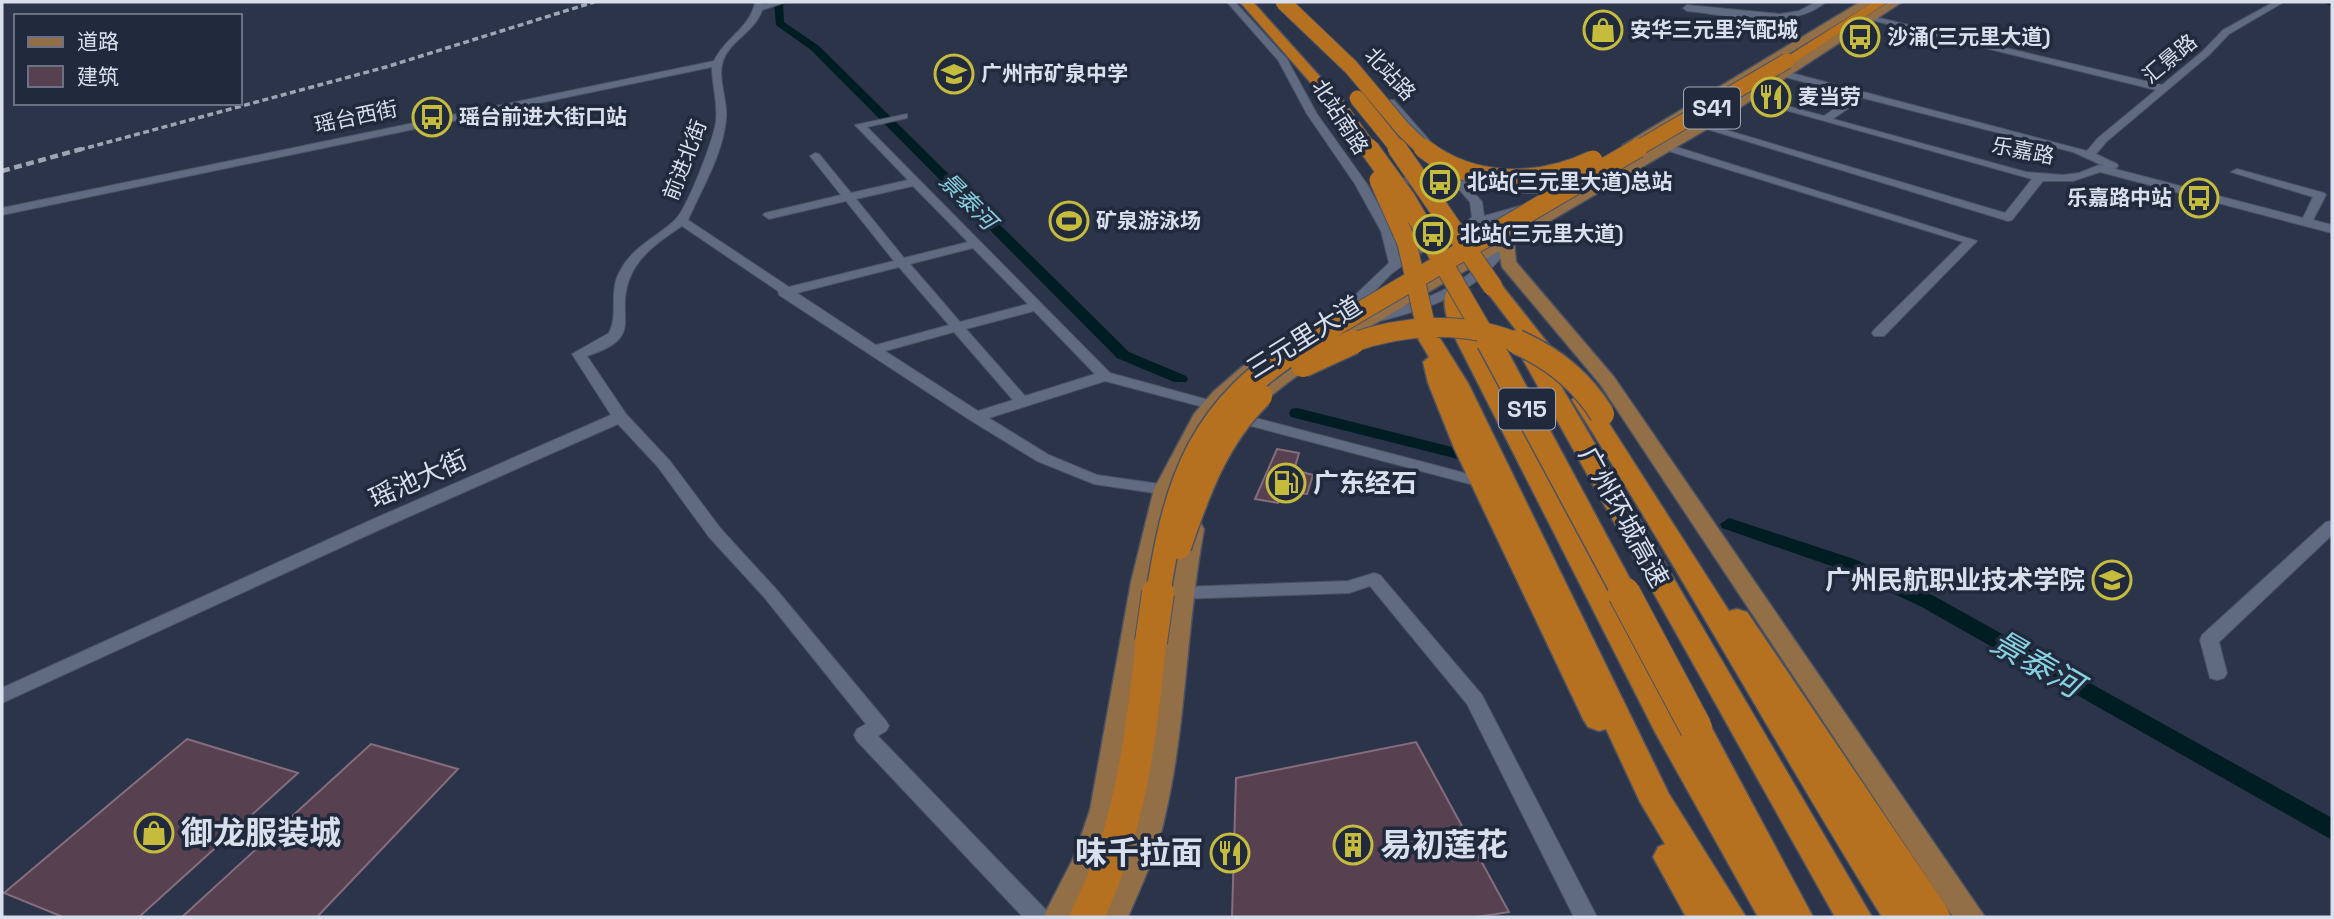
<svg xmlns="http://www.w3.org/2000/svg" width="2334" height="919" viewBox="0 0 2334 919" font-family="'Space Grotesk','Noto Sans SC',sans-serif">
  <rect width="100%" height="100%" fill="#2b3448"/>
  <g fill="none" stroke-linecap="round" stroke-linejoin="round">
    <path fill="#001d23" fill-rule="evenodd" d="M774,2H783L784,22L819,46L1129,352L1186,376L1188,379L1186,382H1174L1117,358L811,50L776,25Z
      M2325,2H2332V6L2326,4Z
      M1297,408L1464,450L1467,454L1458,459L1291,417L1289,413L1291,409Z
      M1729,518L1854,559L1934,596L2332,818V840L1920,606L1840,569L1722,528L1720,524Z"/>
  </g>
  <path fill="#574151" stroke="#856d7e" stroke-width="2" d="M1277,449L1299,453L1294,470L1313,475L1307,494L1283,491L1278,503L1255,499Z
    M187,739L298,773L139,917H63L4,893Z
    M1416,742L1509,912L1477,917H1232L1236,778Z
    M371,744L458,769L317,917H182Z"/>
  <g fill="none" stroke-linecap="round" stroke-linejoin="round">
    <defs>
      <path id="minor" d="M755,2H763V4L786,2L762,10C755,32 730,40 723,61C717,79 728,100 726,119C723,154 702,188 688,220L789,287L894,261L846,201L769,219L763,215L765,213L841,195L810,156L815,153L819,154L851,193L908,180L855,125L907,114V118L867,127L1110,373L1216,402L1218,405L1211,409L1105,381L989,418L1049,455L1097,475L1174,486L1182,491L1174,496L1094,484L1037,461L970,420L779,295L778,291L682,226C661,240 638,255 629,280C615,319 646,337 587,356L626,414L670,461L721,529L776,589L886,721L889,726L886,731L878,736L1046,910L1049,917H1023L857,741L854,735L857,729L866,724L764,597L709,537L658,467L618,424L381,529L2,703V688L369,521L611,415L572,354L609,333C619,314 608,292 620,271C633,246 656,238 675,220C687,209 714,139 716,121C718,103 712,85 712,67L2,215V208L714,61C725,37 750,29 755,2ZM913,186L968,242L904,258L856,199ZM973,248L1028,304L960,322L910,264ZM899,267L949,325L876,345L797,293ZM1034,311L1095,374L1025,396L966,329ZM954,332L1013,400L978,411L885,351Z
        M1227,2H1235L1287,59L1317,114L1367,184L1393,231L1399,256L1423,241L1467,222L1472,217L1470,202L1452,181L1386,185L1380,182L1382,180L1447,174L1438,162L1443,159L1447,160L1459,174L1513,187L1545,185L1569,179L1575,182C1546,202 1497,190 1466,183L1482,202L1484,216L1523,205L1529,208L1462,232L1417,255L1391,274L1359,307H1349V301L1389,263L1381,231L1355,184L1307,114L1278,60Z
        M1816,2H1826C1789,32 1731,15 1687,11L1683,8L1687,5L1780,14L1799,11Z
        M2274,2H2284L2229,34L2209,55L2106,142L2096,154L2117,164L2118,166L2115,169L2303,218L2313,197L2231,172L2237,169L2324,193L2326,195L2313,220L2332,225V233L2100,172L2073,181H2043L2012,220L2008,221L1697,126L1706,124L2005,213L2032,179L1742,98L1747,95L1824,116L1854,95L1766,72V68L1769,67L2087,151L2098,138L2156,90L1867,19L1871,16L2162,85L2203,51L2223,30ZM1863,98L2073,152L2104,166L2099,165L2079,173L2063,175L2026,172L1833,119Z
        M1386,100H1394L1430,141V145H1422L1386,104Z
        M1662,145H1670L1977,241L1884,336H1874L1872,333L1874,330L1963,242L1662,149Z
        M1506,237L1512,241C1484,292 1426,310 1372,323L1365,319L1367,316C1421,302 1471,287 1502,238Z
        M1237,413L1476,476L1478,479L1470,484L1232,421L1229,418L1232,415Z
        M2332,521V535L2219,642L2227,673L2224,678L2217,680L2210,678L2200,640L2202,635L2326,522Z
        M1374,573L1380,575L1482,695L1597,917H1574L1467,704L1370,586L1349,593L1180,599L1174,597L1171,593L1174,589L1180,587L1348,581Z"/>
      <path id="major" d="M1860,2H1873L1635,148H1625L1623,145Z
        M1889,2H1902L1707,129L1514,242L1516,262L1614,377L1985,917H1953L1600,384L1502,267L1499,251C1414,301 1330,345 1255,409H1241L1238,405L1283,365L1322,339L1697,123Z
        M1250,364L1260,370L1210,420L1176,489L1155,582L1118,810L1102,861L1074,917H1043L1073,859L1090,810L1131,582L1154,489L1194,414L1213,392L1243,366Z
        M1193,522L1201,524L1204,529C1186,624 1187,722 1165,816C1158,851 1142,884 1128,917H1098C1115,872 1135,830 1145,782C1158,715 1160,647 1171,581C1174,563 1175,539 1185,524Z"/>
      <path id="highway" d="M1240,2H1253L1341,100L1344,103L1341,106H1331Z
        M1873,2H1888L1792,64L1787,65L1780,61Z
        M1493,281L1500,283L1562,361L1559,366L1550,367L1872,917H1835L1517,349L1526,343L1483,287L1486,283Z
        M1456,285L1463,287L1466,291V317L1479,342L1682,724L1685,719L1696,716L1707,719L1813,917H1758L1655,732L1457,342C1450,326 1438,304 1449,287Z
        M1428,331L1436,332L1468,383L1669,794L1746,917H1686L1653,857L1658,847L1665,844L1640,802L1606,729L1599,731L1588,727L1583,719L1454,448L1428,383L1423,362L1429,357L1417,337L1420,332Z
        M1583,393L1591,395L1594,400L1729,611L1737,609L1747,612L1946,906L1951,917H1882C1776,746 1680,570 1572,400L1575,395Z
        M1151,632L1161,635L1166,642C1157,740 1146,827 1105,917H1069C1079,894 1090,872 1098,848C1120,781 1128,712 1136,642L1141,635Z"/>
    </defs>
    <use href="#minor" stroke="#4a5263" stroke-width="2"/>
    <use href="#major" stroke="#4a5263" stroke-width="3"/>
    <use href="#highway" stroke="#4a5263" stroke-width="3"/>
    <use href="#minor" fill="#606b82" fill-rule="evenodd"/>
    <use href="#major" fill="#936f47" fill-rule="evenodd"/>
    <use href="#highway" fill="#b57120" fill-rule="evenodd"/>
    <path stroke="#9da4b4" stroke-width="3.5" stroke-dasharray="6 3.5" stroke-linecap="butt" d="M79,150L386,67L594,2"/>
    <path stroke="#9da4b4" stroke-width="4.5" stroke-dasharray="8 4.5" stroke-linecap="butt" d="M2,171L85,148"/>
    <defs>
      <path id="highway-bridge-far3" d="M1283,2L1351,67L1404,130L1425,150
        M1357,98L1399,150
        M1336,103L1370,150
        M1635,150L1787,61"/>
      <path id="highway-bridge-far2" d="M1369,148L1406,199L1490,344
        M1397,148L1493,287
        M1423,148C1473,187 1538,186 1593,160
        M1379,180L1407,243L1428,337
        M1305,344L1638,148
        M1348,344C1403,324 1466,320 1521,344"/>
      <path id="highway-bridge-far1" d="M1489,342L1625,595
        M1517,342C1553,358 1581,380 1602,414
        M1303,365L1353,342
        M1179,547C1198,491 1217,438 1260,396
        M1158,595C1176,478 1201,405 1308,342"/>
      <path id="highway-bridge" d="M1624,593L1696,728
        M1151,642L1158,593"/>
    </defs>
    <use href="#highway-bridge-far3" stroke="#4a5263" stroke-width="17" stroke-linecap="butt"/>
    <use href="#highway-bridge-far2" stroke="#4a5263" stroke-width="21" stroke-linecap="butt"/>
    <use href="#highway-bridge-far1" stroke="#4a5263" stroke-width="27" stroke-linecap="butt"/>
    <use href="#highway-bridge" stroke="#4a5263" stroke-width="34" stroke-linecap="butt"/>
    <use href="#highway-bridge-far3" stroke="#b57120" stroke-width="15"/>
    <use href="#highway-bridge-far2" stroke="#b57120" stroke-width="19"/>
    <use href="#highway-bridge-far1" stroke="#b57120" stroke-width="24"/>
    <use href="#highway-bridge" stroke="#b57120" stroke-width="32"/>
  </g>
  <defs>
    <symbol id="shop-ring" viewBox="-11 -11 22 22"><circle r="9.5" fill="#212a3d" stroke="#c5bc3d" stroke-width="1.5"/><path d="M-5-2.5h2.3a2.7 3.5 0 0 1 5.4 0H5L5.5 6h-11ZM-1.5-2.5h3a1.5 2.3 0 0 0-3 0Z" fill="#c5bc3d"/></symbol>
    <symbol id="bus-ring" viewBox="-11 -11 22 22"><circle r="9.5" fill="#212a3d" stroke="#c5bc3d" stroke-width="1.5"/><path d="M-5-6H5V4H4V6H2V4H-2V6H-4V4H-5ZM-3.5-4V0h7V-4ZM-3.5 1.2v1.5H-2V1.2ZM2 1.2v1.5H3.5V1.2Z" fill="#c5bc3d"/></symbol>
    <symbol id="school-ring" viewBox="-11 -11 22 22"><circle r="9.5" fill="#212a3d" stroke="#c5bc3d" stroke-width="1.5"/><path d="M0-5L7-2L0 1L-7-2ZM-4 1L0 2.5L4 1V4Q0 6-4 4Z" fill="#c5bc3d"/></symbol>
    <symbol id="restaurant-ring" viewBox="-11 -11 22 22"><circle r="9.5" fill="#212a3d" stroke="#c5bc3d" stroke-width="1.5"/><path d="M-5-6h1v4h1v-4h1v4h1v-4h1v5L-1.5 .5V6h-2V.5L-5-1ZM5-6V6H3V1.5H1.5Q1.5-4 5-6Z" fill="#c5bc3d"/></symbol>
    <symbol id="stadium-ring" viewBox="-11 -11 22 22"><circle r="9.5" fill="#212a3d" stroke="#c5bc3d" stroke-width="1.5"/><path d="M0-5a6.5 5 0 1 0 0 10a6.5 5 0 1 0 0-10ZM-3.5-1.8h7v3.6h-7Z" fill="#c5bc3d"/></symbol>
    <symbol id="fuel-ring" viewBox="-11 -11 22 22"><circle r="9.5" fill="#212a3d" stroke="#c5bc3d" stroke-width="1.5"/><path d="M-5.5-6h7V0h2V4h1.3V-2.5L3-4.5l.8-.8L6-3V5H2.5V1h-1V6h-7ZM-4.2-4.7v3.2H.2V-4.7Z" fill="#c5bc3d"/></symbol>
    <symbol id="university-ring" viewBox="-11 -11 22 22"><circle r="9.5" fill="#212a3d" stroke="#c5bc3d" stroke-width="1.5"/><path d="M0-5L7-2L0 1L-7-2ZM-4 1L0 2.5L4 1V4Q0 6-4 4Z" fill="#c5bc3d"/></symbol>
    <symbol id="building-ring" viewBox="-11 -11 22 22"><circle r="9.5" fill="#212a3d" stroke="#c5bc3d" stroke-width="1.5"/><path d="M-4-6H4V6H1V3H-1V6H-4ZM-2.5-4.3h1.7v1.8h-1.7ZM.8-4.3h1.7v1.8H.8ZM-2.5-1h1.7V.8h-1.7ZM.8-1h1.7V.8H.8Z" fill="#c5bc3d"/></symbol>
  </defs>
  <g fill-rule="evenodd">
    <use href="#shop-ring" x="1581" y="8" width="44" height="44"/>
    <use href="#bus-ring" x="1838" y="15" width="44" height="44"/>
    <use href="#school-ring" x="932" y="52" width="44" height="44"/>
    <use href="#restaurant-ring" x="1749" y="75" width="44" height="44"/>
    <use href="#bus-ring" x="410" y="95" width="44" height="44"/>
    <use href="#bus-ring" x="1418" y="160" width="44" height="44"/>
    <use href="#bus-ring" x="2177" y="176" width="44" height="44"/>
    <use href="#stadium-ring" x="1047" y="199" width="44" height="44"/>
    <use href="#bus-ring" x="1411" y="212" width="44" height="44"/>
    <use href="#fuel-ring" x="1264" y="461" width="44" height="44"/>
    <use href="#university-ring" x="2090" y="558" width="44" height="44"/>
    <use href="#shop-ring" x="132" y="811" width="44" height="44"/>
    <use href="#building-ring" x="1331" y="823" width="44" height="44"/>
    <use href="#restaurant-ring" x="1208" y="831" width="44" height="44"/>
  </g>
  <g text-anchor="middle" stroke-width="7" stroke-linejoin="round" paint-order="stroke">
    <g font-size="21" font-weight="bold" fill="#d9dfec" stroke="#212a3d" text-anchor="start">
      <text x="1630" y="37">安华三元里汽配城</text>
      <text x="1887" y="44">沙涌(三元里大道)</text>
      <text x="981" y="81">广州市矿泉中学</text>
      <text x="1798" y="104">麦当劳</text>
      <text x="459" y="124">瑶台前进大街口站</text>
      <text x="1467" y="189">北站(三元里大道)总站</text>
      <text x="2172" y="205" text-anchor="end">乐嘉路中站</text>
      <text x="1096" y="228">矿泉游泳场</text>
      <text x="1460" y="241">北站(三元里大道)</text>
    </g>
    <g font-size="21" fill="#d9dfec" stroke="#212a3d">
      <text transform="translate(2170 59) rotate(-40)" y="7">汇景路</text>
      <text transform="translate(1390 74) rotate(47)" y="7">北站路</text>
      <text transform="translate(356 117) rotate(-12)" y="7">瑶台西街</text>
      <text transform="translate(1340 117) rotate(57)" y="7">北站南路</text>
      <text transform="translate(2023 151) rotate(11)" y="7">乐嘉路</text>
      <text transform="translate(685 160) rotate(-69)" y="7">前进北街</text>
    </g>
    <g font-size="23" font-style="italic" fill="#88d1e0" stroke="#212a3d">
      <text transform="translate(968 201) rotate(45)" y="8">景泰河</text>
    </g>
    <g fill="#212a3d" stroke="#a2a9b8" stroke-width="2">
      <rect x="1684" y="87.5" width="56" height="41" rx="5"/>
      <rect x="1499" y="388.5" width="56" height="41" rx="5"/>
    </g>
    <g font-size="24" font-weight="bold" fill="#d9dfec">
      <text x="1712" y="116">S41</text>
      <text x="1527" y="417">S15</text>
    </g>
    <g font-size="26" fill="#d9dfec" stroke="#212a3d">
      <text transform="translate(1304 337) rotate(-32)" y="9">三元里大道</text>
      <text transform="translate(418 479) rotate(-24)" y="9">瑶池大街</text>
      <text transform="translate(1624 517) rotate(61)" y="9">广州环城高速</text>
    </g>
    <g font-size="26" font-weight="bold" fill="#d9dfec" stroke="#212a3d" text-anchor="start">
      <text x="1313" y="492">广东经石</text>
      <text x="2085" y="589" text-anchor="end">广州民航职业技术学院</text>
    </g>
    <g font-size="32" font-weight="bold" fill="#d9dfec" stroke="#212a3d" text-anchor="start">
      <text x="181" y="844">御龙服装城</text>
      <text x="1380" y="856">易初莲花</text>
      <text x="1203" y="864" text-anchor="end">味千拉面</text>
    </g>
    <g font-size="33" font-style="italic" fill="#88d1e0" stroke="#212a3d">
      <text transform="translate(2037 663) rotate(30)" y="12">景泰河</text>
    </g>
  </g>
  <rect width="2334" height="919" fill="none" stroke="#d9dfec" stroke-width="7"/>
  <rect x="14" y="14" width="228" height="91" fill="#212a3d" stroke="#6b7283" stroke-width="2"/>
  <rect x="28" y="37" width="35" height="10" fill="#936f47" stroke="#6b7283" stroke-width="2"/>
  <text x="77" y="49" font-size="21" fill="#d9dfec">道路</text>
  <rect x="28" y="66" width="35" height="21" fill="#574151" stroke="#6b7283" stroke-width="2"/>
  <text x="77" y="84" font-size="21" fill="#d9dfec">建筑</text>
</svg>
